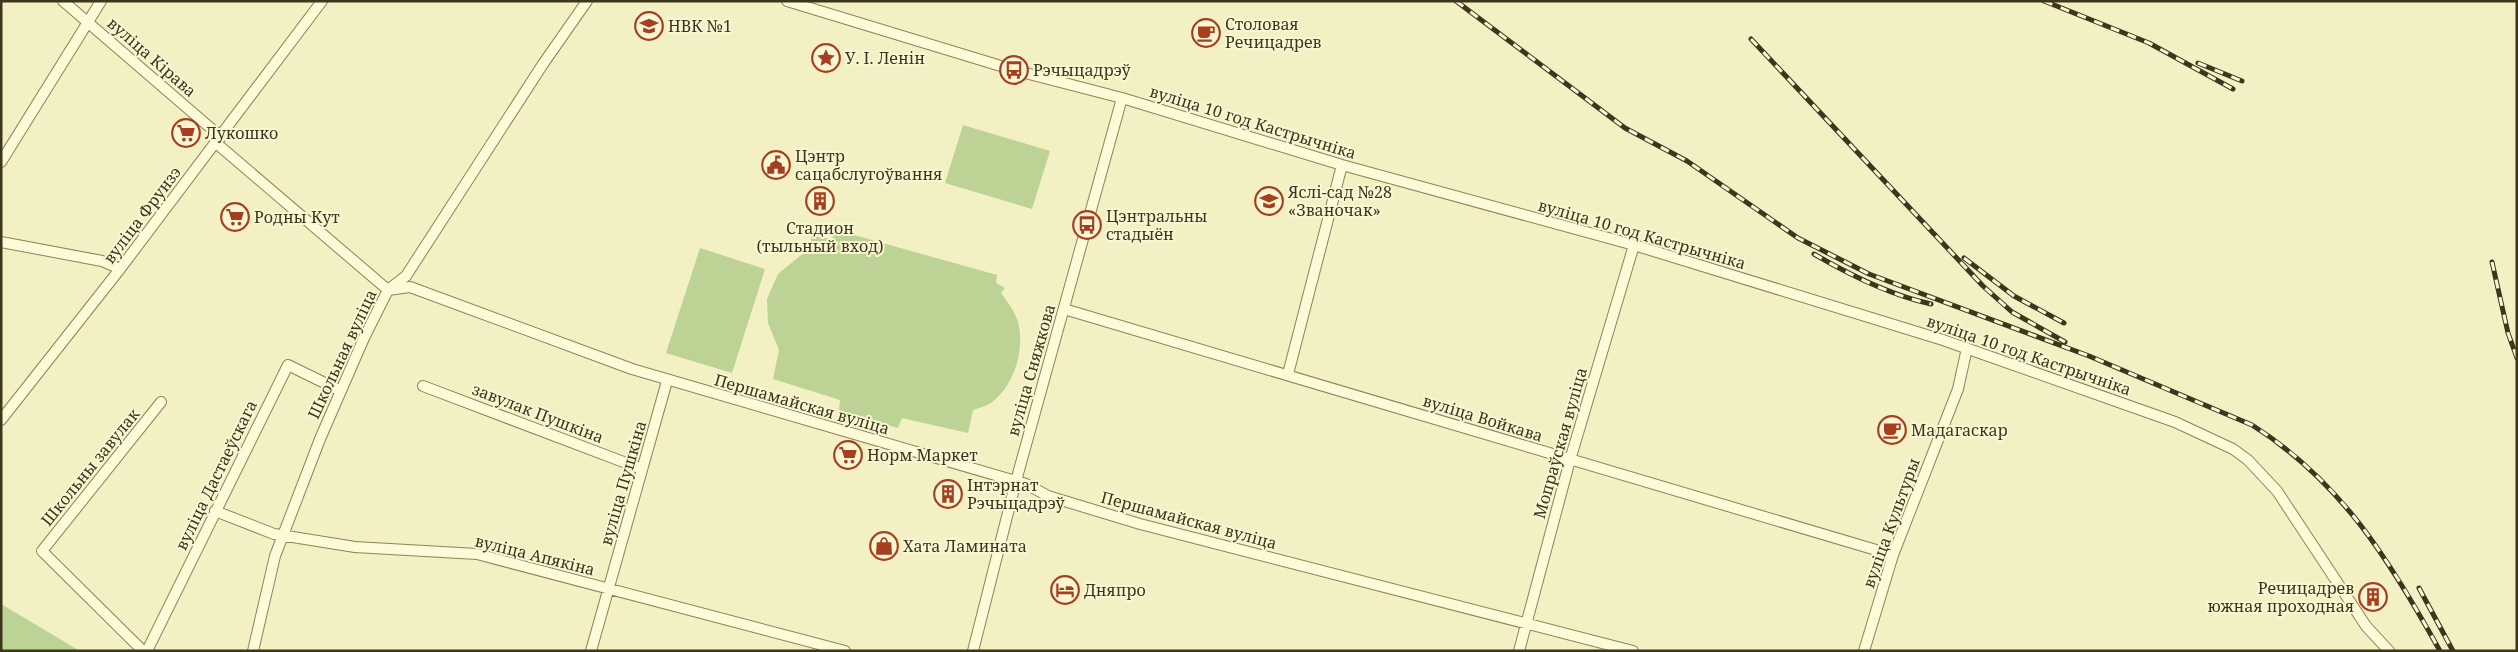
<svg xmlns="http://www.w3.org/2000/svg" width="2518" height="652" viewBox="0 0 2518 652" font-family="'Noto Serif',serif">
  <rect width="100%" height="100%" fill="#f3f0c3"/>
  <path fill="#bdd295" d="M963,125L1050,151L1032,209L945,183Z
    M836,230L997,275L996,283L1005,288L1001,293C1009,304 1017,314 1019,327C1024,353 1013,387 991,403C986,406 979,408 973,410L968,433L902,418L898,428L839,411L840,400L773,379L779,350L768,323L767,299L778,274L811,247V236L832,239Z
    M700,248L765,269L732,373L666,353Z
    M1,604L80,651H1Z"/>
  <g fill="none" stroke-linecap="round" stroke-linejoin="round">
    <defs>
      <path id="minor" d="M63,1L221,137
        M787,1L1014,70L1122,98L1342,165L1634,245L1943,340L2175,422L2233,449L2248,460L2277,491L2366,626L2389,651
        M216,143L388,290L410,287L632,369L1026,484L1048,496L1140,524L1633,651
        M1,162L101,1
        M1,242L102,261L120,269
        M1064,309L1893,555
        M1288,374L1342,165
        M423,386L642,469
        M1,420L120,269L322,1
        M215,511L274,534L355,547L477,554L845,651
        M143,651L42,551L161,402
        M147,651L288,365L341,391
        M253,651L275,556L320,439L364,338L388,290L406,276L543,64L587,1
        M591,651L667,381
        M973,651L1016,481L1122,98
        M1519,651L1570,460L1634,245
        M1864,651L1893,555L1958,389L1967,348"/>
    </defs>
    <use href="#minor" stroke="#8f8257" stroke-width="12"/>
    <use href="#minor" stroke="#fcfad7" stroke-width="10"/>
    <defs>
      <path id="rail" d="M1456,1L1625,128L1687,161L1798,238L1869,274L2089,356L2252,425C2341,481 2390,561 2440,651
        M2044,1L2149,43L2233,89
        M1751,39L1983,286L2012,312L2065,342
        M2198,63L2242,81
        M1814,254C1850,275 1890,295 1931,304
        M1964,258L2014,296L2064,323
        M2492,262L2508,333L2517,358
        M2419,588L2453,651"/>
    </defs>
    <use href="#rail" stroke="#3e351d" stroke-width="5"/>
    <use href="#rail" stroke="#f9f7d3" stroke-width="3" stroke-dasharray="9" stroke-linecap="butt"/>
  </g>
  <defs>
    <symbol id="school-ring" viewBox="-11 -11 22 22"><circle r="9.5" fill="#f9f7d3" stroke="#a53f20" stroke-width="1.5"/><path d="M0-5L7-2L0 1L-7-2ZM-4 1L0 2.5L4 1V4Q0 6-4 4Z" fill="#a53f20"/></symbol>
    <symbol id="cafe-ring" viewBox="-11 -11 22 22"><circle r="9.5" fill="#f9f7d3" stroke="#a53f20" stroke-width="1.5"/><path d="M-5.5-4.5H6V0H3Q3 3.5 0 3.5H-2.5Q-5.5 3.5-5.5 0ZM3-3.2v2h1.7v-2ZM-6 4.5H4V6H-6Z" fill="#a53f20"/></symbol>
    <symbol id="sight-ring" viewBox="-11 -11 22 22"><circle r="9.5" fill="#f9f7d3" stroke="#a53f20" stroke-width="1.5"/><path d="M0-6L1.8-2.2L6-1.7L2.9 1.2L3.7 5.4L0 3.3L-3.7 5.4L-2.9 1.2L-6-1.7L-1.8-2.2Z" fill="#a53f20"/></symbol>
    <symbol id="bus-ring" viewBox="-11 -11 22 22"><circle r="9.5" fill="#f9f7d3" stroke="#a53f20" stroke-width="1.5"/><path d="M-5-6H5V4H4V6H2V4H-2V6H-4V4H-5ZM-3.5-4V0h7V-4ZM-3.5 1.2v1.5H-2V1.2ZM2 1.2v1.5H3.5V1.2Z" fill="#a53f20"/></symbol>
    <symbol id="supermarket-ring" viewBox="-11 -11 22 22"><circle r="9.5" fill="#f9f7d3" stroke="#a53f20" stroke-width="1.5"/><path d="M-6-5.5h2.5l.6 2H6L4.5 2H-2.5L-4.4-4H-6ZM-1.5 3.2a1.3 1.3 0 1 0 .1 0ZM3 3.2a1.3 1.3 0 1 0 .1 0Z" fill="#a53f20"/></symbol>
    <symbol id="civic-ring" viewBox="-11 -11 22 22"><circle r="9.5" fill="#f9f7d3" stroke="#a53f20" stroke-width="1.5"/><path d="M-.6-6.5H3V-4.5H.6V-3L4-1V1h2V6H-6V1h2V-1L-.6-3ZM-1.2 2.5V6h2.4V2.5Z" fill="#a53f20"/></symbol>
    <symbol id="building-ring" viewBox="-11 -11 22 22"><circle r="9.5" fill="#f9f7d3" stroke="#a53f20" stroke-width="1.5"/><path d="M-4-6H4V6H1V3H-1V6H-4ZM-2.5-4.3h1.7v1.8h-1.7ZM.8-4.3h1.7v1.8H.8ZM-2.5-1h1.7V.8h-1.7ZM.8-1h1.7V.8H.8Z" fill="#a53f20"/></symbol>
    <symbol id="shop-ring" viewBox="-11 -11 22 22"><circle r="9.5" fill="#f9f7d3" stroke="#a53f20" stroke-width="1.5"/><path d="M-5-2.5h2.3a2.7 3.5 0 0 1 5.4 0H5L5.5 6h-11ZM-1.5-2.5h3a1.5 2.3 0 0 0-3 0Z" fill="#a53f20"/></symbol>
    <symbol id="hotel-ring" viewBox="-11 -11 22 22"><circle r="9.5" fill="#f9f7d3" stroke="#a53f20" stroke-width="1.5"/><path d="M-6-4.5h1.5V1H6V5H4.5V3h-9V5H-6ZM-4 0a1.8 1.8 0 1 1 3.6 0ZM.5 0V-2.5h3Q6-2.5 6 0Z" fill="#a53f20"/></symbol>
  </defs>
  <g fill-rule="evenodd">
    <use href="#school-ring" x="633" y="10" width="32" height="32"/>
    <use href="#cafe-ring" x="1190" y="17" width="32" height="32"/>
    <use href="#sight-ring" x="810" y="42" width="32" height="32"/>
    <use href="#bus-ring" x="998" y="54" width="32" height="32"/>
    <use href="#supermarket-ring" x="170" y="117" width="32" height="32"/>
    <use href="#civic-ring" x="760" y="149" width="32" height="32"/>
    <use href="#building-ring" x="804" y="185" width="32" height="32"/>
    <use href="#school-ring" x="1253" y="185" width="32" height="32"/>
    <use href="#supermarket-ring" x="219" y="201" width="32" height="32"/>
    <use href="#bus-ring" x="1071" y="209" width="32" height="32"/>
    <use href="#cafe-ring" x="1876" y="414" width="32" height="32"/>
    <use href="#supermarket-ring" x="832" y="439" width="32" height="32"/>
    <use href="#building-ring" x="932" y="478" width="32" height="32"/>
    <use href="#shop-ring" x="868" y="530" width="32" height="32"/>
    <use href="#hotel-ring" x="1049" y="574" width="32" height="32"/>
    <use href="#building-ring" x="2357" y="581" width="32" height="32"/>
  </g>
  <g text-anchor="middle" stroke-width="4" stroke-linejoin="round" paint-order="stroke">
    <g font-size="16" fill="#3e351d" stroke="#f9f7d3" text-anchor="start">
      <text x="1225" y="30">Столовая<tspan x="1225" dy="18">Речицадрев</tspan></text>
      <text x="668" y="32">НВК №1</text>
      <text x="845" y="64">У. І. Ленін</text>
      <text x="1033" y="76">Рэчыцадрэў</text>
      <text x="205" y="139">Лукошко</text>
      <text x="795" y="162">Цэнтр<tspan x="795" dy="18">сацабслугоўвання</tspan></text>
      <text x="1288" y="198">Яслі-сад №28<tspan x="1288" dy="18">«Званочак»</tspan></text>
      <text x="1106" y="222">Цэнтральны<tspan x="1106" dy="18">стадыён</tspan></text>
      <text x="254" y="223">Родны Кут</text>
      <text x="820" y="234" text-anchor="middle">Стадион<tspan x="820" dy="18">(тыльный вход)</tspan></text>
      <text x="1911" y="436">Мадагаскар</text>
      <text x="867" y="461">Норм Маркет</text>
      <text x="967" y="491">Інтэрнат<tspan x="967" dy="18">Рэчыцадрэў</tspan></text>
      <text x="903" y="552">Хата Ламината</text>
      <text x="2354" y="594" text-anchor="end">Речицадрев<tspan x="2354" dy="18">южная проходная</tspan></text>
      <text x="1084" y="596">Дняпро</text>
    </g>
    <g font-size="16" fill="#3e351d" stroke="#f9f7d3">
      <text transform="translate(152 57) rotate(41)" y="6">вуліца Кірава</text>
      <text transform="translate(1253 122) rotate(17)" y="6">вуліца 10 год Кастрычніка</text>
      <text transform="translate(142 215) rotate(-53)" y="6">вуліца Фрунзэ</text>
      <text transform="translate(1642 234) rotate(16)" y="6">вуліца 10 год Кастрычніка</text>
      <text transform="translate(342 354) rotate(-65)" y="6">Школьная вуліца</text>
      <text transform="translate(2029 355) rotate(19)" y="6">вуліца 10 год Кастрычніка</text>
      <text transform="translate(1031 370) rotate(-74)" y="6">вуліца Сняжкова</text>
      <text transform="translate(802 404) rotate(16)" y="6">Першамайская вуліца</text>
      <text transform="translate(538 413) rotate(21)" y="6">завулак Пушкіна</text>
      <text transform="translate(1483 418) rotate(17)" y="6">вуліца Войкава</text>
      <text transform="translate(1560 443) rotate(-74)" y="6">Мопраўская вуліца</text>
      <text transform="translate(90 467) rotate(-51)" y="6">Школьны завулак</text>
      <text transform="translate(216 475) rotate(-64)" y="6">вуліца Дастаеўскага</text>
      <text transform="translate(623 483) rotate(-74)" y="6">вуліца Пушкіна</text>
      <text transform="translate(1189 520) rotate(15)" y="6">Першамайская вуліца</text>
      <text transform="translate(1891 523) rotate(-70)" y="6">вуліца Культуры</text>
      <text transform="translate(535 555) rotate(14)" y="6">вуліца Апякіна</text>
    </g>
  </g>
  <rect width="2518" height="652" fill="none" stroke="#3e351d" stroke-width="5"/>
</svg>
